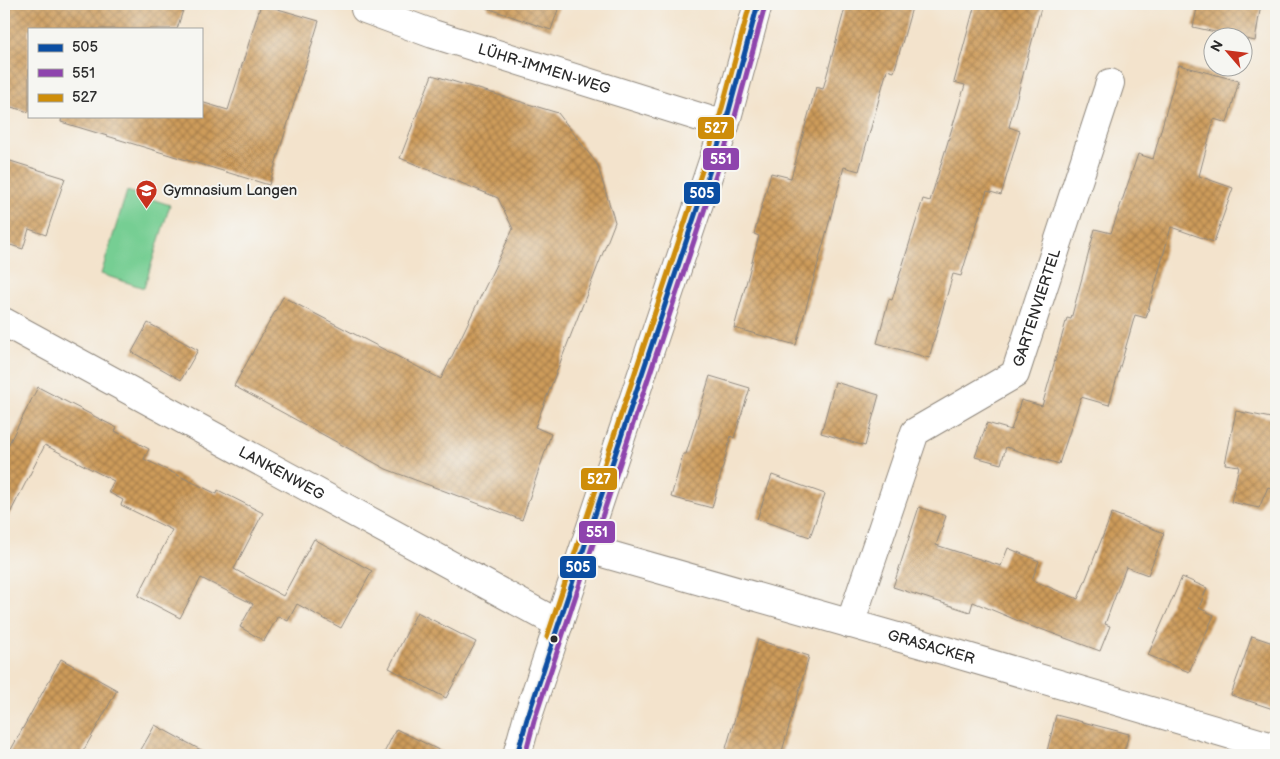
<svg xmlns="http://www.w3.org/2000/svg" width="1280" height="759" viewBox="0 0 1280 759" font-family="'Balsamiq Sans',sans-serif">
  <defs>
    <pattern id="building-cross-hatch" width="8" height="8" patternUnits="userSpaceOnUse" patternTransform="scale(1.25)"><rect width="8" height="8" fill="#cd9b5a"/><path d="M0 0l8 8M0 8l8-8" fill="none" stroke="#a77f4b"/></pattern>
  </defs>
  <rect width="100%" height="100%" fill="#f6f6f2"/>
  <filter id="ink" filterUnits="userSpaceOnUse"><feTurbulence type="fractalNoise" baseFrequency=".02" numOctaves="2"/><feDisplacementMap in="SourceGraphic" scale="10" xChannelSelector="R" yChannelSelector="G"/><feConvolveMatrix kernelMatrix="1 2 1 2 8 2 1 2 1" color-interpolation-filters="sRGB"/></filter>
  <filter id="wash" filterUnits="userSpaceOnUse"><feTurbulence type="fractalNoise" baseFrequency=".0096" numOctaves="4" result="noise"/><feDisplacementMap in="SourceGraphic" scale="20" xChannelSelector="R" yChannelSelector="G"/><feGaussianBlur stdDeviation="1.12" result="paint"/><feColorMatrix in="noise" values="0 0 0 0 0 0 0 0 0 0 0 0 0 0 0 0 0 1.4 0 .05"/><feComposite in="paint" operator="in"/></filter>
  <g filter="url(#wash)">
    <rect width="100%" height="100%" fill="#f3e3cc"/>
    <path fill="#76ce93" stroke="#507c5f" d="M127,191L170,205L144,288L101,274Z"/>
    <g id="blocks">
      <path fill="url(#building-cross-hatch)" d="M4,4H185L177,29H29V112L4,105Z
        M261,4L319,21L269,185L61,122L62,116H201V102L228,110Z
        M488,4H560L551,30L487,8Z
        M846,4H913L894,72L887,70L859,171L844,167L796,345L734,328L759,236L754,234L771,173L791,178L816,87L823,89Z
        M975,4H1042L1009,127L1020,131L1001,195L987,191L961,276L953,274L929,358L877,343L889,299L892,300L923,199L930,201L965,85L954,82Z
        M1198,4H1261L1255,41L1193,27Z
        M1179,65L1239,81L1227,123L1214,119L1199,176L1233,188L1214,242L1171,227L1146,318L1135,315L1109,405L1081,397L1059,464L1006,447L1001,464L975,457L987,423L1011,430L1021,400L1042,406L1067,318L1071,319L1095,229L1111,233L1138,154L1153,159Z
        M432,75L558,113L597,164L615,222L535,427L551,434L522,520L386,469L234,386L283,297L441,379L513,229L498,198L400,158Z
        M4,159L65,178L46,235L29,229L23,249L4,243Z
        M148,323L198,350L181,380L132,352Z
        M710,376L750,388L734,438L731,436L712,508L671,497L683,454H686Z
        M835,382L879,395L865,446L821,433Z
        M38,387L117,428L115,431L149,449L144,459L217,494L218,490L263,513L234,569L283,596L314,539L372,571L341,628L297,604L288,621L278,616L264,641L240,627L253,604L201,578L180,618L138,596L172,530L121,505L123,500L108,492L114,481L45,445L4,525V453Z
        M1236,411L1276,419V490L1268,487L1259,508L1231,502L1239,466L1225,464Z
        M772,475L825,494L810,537L757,519Z
        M919,507L946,516L936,545L1001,566L1008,548L1039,561L1032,580L1078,599L1112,513L1164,533L1148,575L1126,567L1105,624L1110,626L1100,651L1038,628V629L973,602L970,612L893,587Z
        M1182,577L1207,588L1199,608L1214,615L1189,672L1148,655Z
        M417,612L476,642L446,698L389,668Z
        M1252,636L1276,644V710L1231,695Z
        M758,640L809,656L781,755H724Z
        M61,659L117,690L99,723L81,755H8Z
        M1056,715L1129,734L1123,755H1046Z
        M155,725L210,755H138Z
        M396,729L449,755H383Z"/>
    </g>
  </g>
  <g filter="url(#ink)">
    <use href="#blocks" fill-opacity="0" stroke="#8f877c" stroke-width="1"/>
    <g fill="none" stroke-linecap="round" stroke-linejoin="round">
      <defs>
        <g id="minor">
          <path id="s1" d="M365,9L433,34L725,125"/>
          <path id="s2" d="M4,322L559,624"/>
          <path id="s3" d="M585,548L957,654L1276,748"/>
          <path id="s4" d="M850,624L915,432L1015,374L1110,83"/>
        </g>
        <path id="major" d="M517,755L527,719L725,125L758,4"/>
      </defs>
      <use href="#minor" stroke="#8f877c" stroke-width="30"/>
      <use href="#major" stroke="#8f877c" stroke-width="30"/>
      <use href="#minor" stroke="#fff" stroke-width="28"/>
      <use href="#major" stroke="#fff" stroke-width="28"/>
      <defs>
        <path id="bus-1" d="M517,755L527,719L725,125L758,4"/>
        <path id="bus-2" d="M525,755L534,721L732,127L765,6"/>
        <path id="bus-3" d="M547,637L718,123L750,4"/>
      </defs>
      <use href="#bus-1" stroke="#f6f6f2" stroke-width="9"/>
      <use href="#bus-2" stroke="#f6f6f2" stroke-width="9"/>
      <use href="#bus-3" stroke="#f6f6f2" stroke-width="9"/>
      <use href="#bus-1" stroke="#0b4ea2" stroke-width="5"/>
      <use href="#bus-2" stroke="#8e44ad" stroke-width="5"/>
      <use href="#bus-3" stroke="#ce8d09" stroke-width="5"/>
    </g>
  </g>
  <defs>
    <symbol id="school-pin" viewBox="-11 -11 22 30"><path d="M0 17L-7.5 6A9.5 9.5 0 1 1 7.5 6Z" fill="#c8321e" stroke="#f6f6f2"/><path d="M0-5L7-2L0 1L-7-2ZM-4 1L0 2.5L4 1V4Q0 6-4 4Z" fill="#fff"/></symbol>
  </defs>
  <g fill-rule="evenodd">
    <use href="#school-pin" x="134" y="178" width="25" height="34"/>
  </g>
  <circle fill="#2b2b2b" stroke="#f6f6f2" stroke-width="2" cx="554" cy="639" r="4.5"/>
  <g text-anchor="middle" stroke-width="4" stroke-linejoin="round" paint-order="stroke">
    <g font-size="15" fill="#2b2b2b" stroke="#f6f6f2">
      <text dy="5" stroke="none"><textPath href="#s1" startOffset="189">LÜHR-IMMEN-WEG</textPath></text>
      <text dy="5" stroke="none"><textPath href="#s4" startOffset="388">GARTENVIERTEL</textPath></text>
      <text dy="5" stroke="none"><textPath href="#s2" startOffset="316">LANKENWEG</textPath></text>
      <text dy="5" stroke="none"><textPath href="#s3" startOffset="360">GRASACKER</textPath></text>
    </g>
    <g font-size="15" fill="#2b2b2b" stroke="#f6f6f2" text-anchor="start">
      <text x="163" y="195">Gymnasium Langen</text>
    </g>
  </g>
  <g stroke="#f6f6f2" stroke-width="2">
    <rect x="697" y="116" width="38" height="24" rx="5" fill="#ce8d09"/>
    <rect x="702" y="147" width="38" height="24" rx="5" fill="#8e44ad"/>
    <rect x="683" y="181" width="38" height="24" rx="5" fill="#0b4ea2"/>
    <rect x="580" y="467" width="38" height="24" rx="5" fill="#ce8d09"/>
    <rect x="578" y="520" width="38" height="24" rx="5" fill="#8e44ad"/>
    <rect x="559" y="555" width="38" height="24" rx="5" fill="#0b4ea2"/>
  </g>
  <g font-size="14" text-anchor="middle" font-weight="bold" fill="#fff">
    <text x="716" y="133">527</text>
    <text x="721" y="164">551</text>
    <text x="702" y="198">505</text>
    <text x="599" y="484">527</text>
    <text x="597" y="537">551</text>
    <text x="578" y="572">505</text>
  </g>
  <rect width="1280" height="759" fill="none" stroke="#f6f6f2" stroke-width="20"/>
  <rect x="28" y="28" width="175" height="90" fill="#f6f6f2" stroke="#a5a5a2"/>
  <rect x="38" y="44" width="25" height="8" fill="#0b4ea2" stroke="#a5a5a2"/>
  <text x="72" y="52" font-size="15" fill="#2b2b2b">505</text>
  <rect x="38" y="69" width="25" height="8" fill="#8e44ad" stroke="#a5a5a2"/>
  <text x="72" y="78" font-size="15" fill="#2b2b2b">551</text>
  <rect x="38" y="94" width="25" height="8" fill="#ce8d09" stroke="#a5a5a2"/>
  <text x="72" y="102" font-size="15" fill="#2b2b2b">527</text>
  <g transform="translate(1228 52) rotate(298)"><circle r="24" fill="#f6f6f2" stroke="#a5a5a2"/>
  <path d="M0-4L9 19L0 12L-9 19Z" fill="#c8321e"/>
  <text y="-8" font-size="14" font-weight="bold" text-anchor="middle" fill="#2b2b2b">N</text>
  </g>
</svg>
